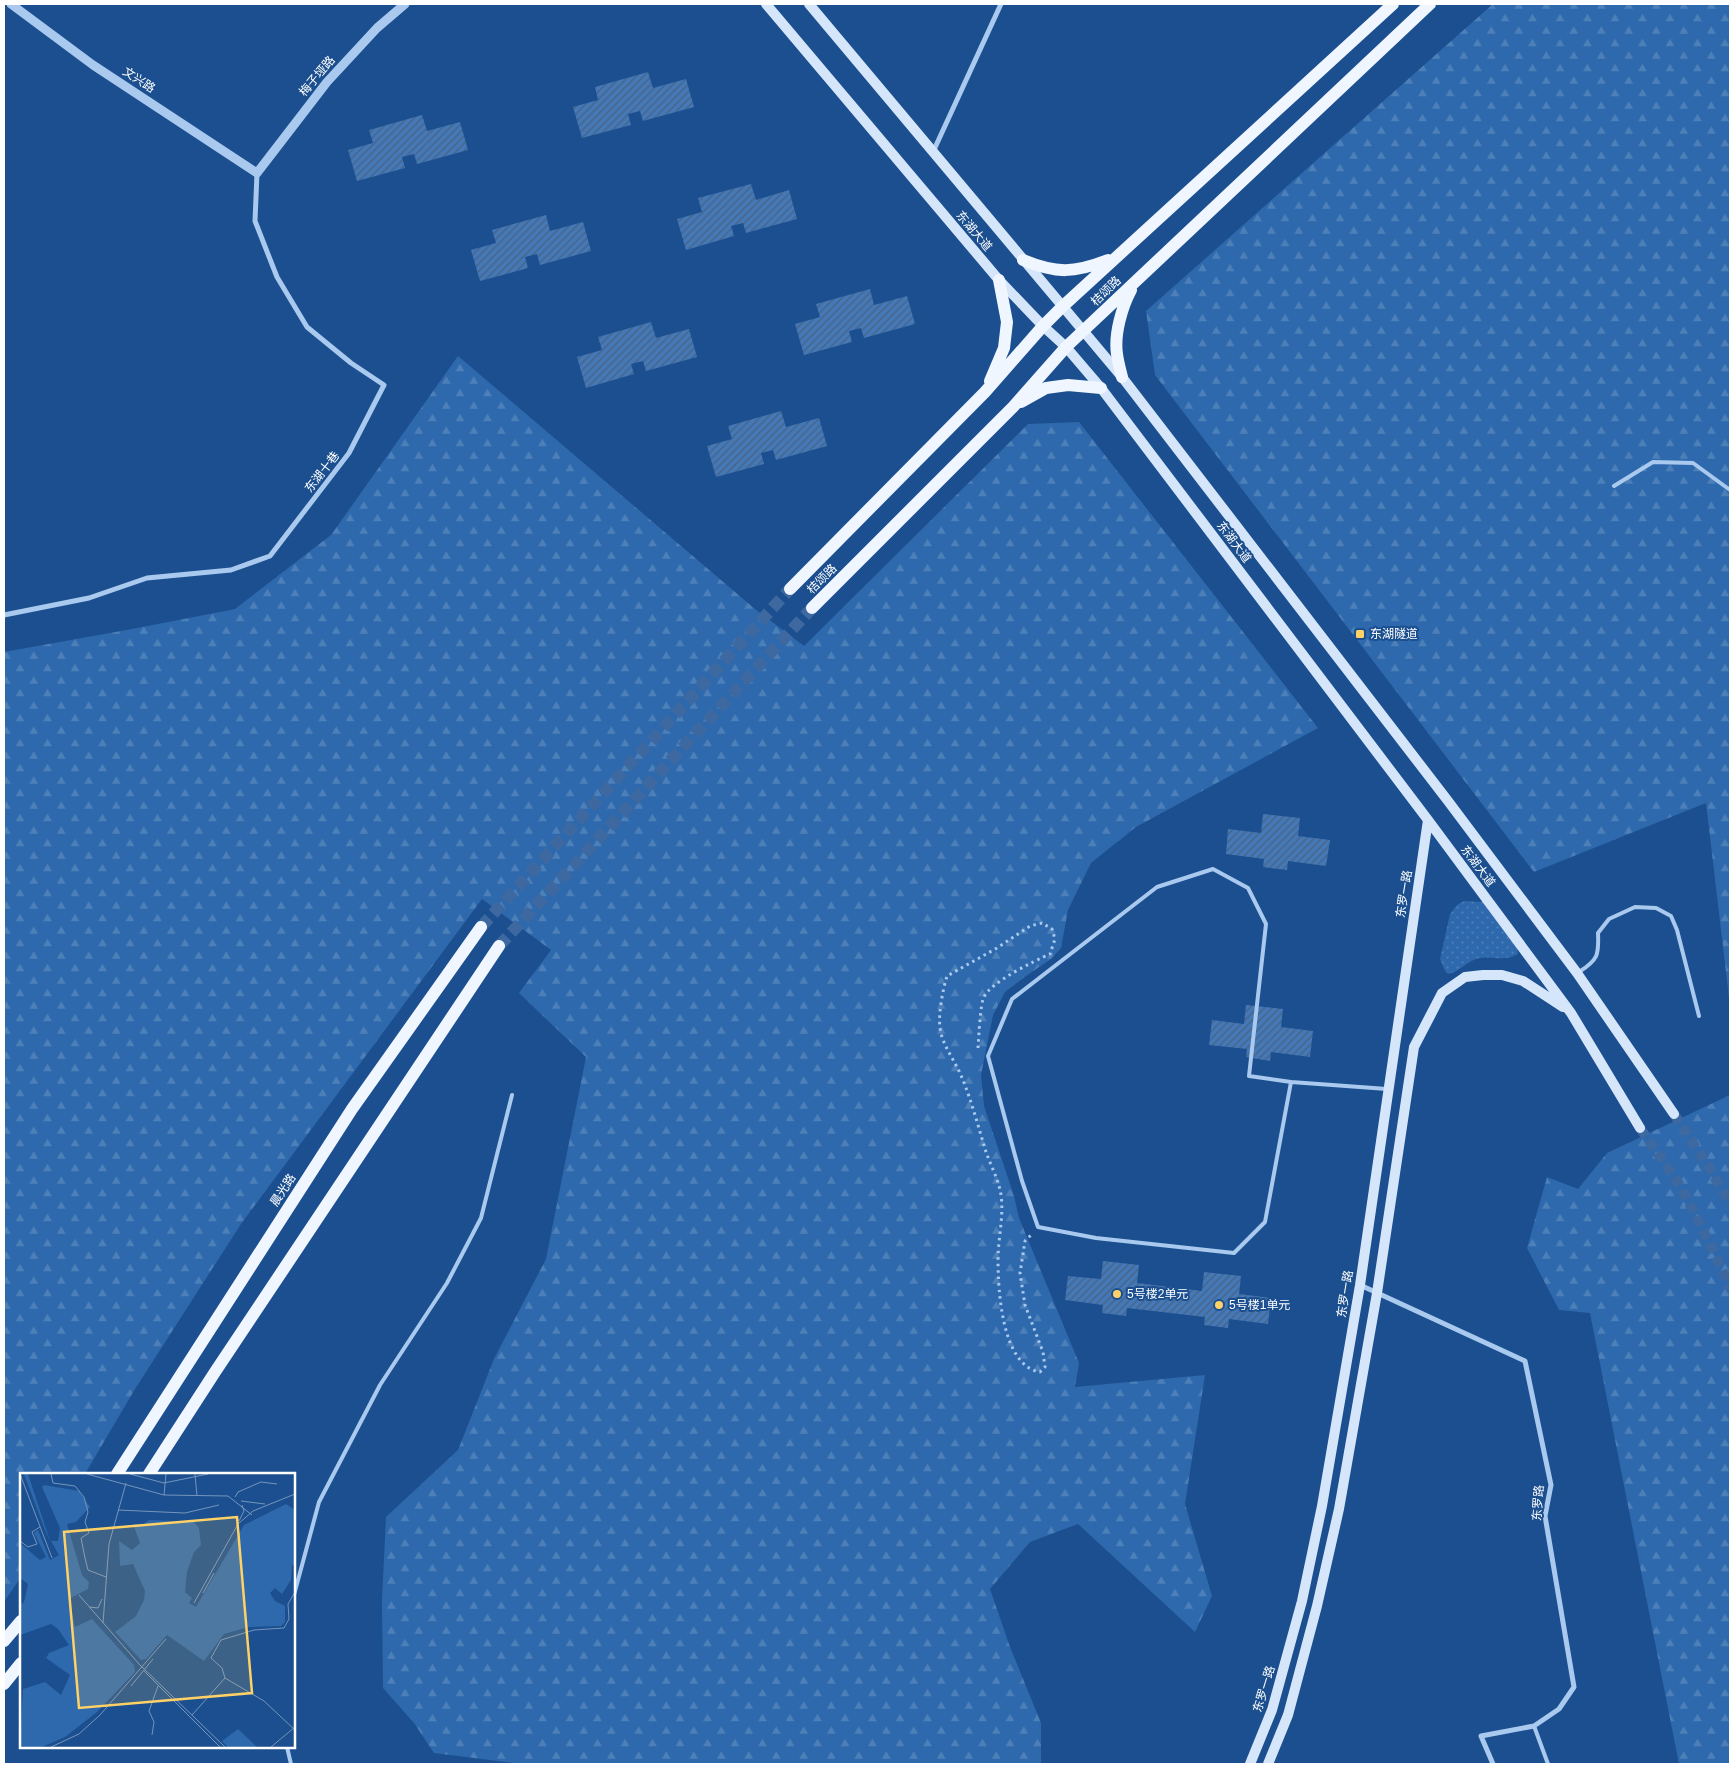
<svg xmlns="http://www.w3.org/2000/svg" width="1734" height="1768" viewBox="0 0 1734 1768" font-family="Arial,'Noto Sans SC',sans-serif">
  <defs>
    <pattern id="grass-dots" width="8" height="8" patternUnits="userSpaceOnUse" patternTransform="scale(1.25)"><rect width="8" height="8" fill="#2e69ad"/><path d="M2 2h.1M6 6h.1" fill="none" stroke="#4d80b9" stroke-width="1.8" stroke-linecap="round"/></pattern>
    <pattern id="forest-firs" width="22" height="20" patternUnits="userSpaceOnUse" patternTransform="scale(1.25)"><rect width="22" height="20" fill="#2e69ad"/><path d="M5 1l3.5 6h-7zM16 11l3.5 6h-7z" fill="#4d80b9"/></pattern>
    <pattern id="building-hatch" width="6" height="6" patternUnits="userSpaceOnUse" patternTransform="scale(1.25)"><rect width="6" height="6" fill="#4478b7"/><path d="M-1 1l2-2M0 6l6-6M5 7l2-2" fill="none" stroke="#486282"/></pattern>
  </defs>
  <rect width="100%" height="100%" fill="#1b4f8f"/>
  <path fill="url(#grass-dots)" d="M1464,901L1483,902L1517,948L1518,954C1503,963 1492,954 1476,959C1465,963 1459,972 1448,974L1445,971L1440,959L1450,914L1457,905Z"/>
  <path fill="url(#forest-firs)" d="M1493,4H1730V1006L1706,803L1534,872L1155,375L1146,311Z
    M458,356L755,609L804,646L1028,424L1079,422L1318,728L1136,827L1091,863L1068,910L1061,948L1051,959L1026,976L1005,992L993,1015L981,1075L984,1106L1014,1196L1019,1218L1079,1363L1075,1387L1205,1375L1185,1504L1212,1596L1195,1632L1078,1524L1030,1542L990,1589L1010,1647L1041,1723V1764H523L434,1753L414,1723L383,1688L382,1600L386,1517L458,1450L494,1359L546,1259L586,1057L519,993L551,950L482,899L241,1224L135,1389L85,1474H21V1577L4,1602V652L132,629L235,609L331,535Z
    M1730,1095V1764H1679L1590,1313L1559,1310L1527,1248L1547,1177L1578,1189L1607,1153Z"/>
  <path fill="url(#building-hatch)" d="M648,72L653,88L686,79L694,107L643,121L640,111L628,114L631,125L582,138L573,107L598,100L595,87Z
    M422,115L427,131L460,122L468,150L417,164L414,154L402,157L405,168L357,181L348,150L373,143L369,130Z
    M751,184L756,200L789,190L797,219L746,233L743,223L731,226L734,236L686,250L677,219L702,212L698,198Z
    M546,215L550,231L583,222L591,251L540,265L537,254L525,257L528,268L480,281L471,250L496,243L492,230Z
    M870,289L874,305L907,296L915,324L864,338L861,328L849,331L852,342L804,355L795,324L820,317L816,304Z
    M651,322L656,338L689,329L697,357L646,371L643,361L631,364L634,374L586,388L577,357L602,350L598,337Z
    M781,411L786,427L819,418L827,446L776,460L773,450L761,453L764,464L716,477L707,446L732,439L728,426Z
    M1263,814L1300,818L1298,836L1330,840L1326,866L1288,861L1287,870L1263,867L1264,859L1226,854L1228,829L1261,833Z
    M1246,1005L1283,1009L1281,1027L1313,1031L1310,1057L1271,1052L1270,1061L1246,1057L1247,1049L1209,1045L1212,1020L1244,1024Z
    M1103,1261L1139,1265L1137,1283L1202,1291L1204,1272L1241,1276L1239,1294L1271,1298L1268,1324L1229,1319L1228,1328L1204,1325L1205,1317L1127,1308L1126,1316L1102,1313L1103,1305L1065,1300L1068,1276L1101,1279Z"/>
  <g fill="none" stroke-linecap="round" stroke-linejoin="round">
    <path stroke="#3d69a0" stroke-width="10" stroke-dasharray="10 5" stroke-linecap="butt" d="M1674,1114L1710,1169L1730,1204
      M1640,1128L1681,1187L1714,1252L1730,1288"/>
    <path stroke="#3d69a0" stroke-width="12" stroke-dasharray="12 6" stroke-linecap="butt" d="M481,927L790,589
      M499,946L812,608"/>
    <path stroke="#a9c9ee" stroke-width="3" stroke-dasharray="2.5 4" stroke-linecap="butt" d="M978,1048C979,1037 980,1004 984,997C991,982 1034,961 1050,954L1055,939L1052,929L1042,923L1030,926L997,948L947,976C943,989 938,1014 940,1028C942,1044 953,1058 960,1073C971,1098 978,1126 986,1152C991,1166 999,1181 1001,1195C1004,1217 998,1238 998,1260C998,1291 1002,1366 1040,1372L1045,1367L1043,1352L1025,1305L1020,1273L1025,1241L1031,1235"/>
    <path stroke="#a9c9ee" stroke-width="4" d="M1614,486L1653,462L1693,463L1730,490
      M1579,972C1598,960 1599,955 1598,933L1609,919L1635,907L1656,908L1671,916L1677,930L1699,1016
      M1291,1082L1265,1222L1234,1253L1096,1238L1038,1227L1022,1181L988,1056L1012,999L1157,887L1213,869L1248,888L1266,924L1249,1076L1291,1082L1387,1089
      M294,1595L319,1502L380,1385L447,1283L481,1218L512,1095
      M1534,1726L1548,1764
      M287,1747L291,1764"/>
    <path stroke="#a9c9ee" stroke-width="5" d="M933,152L1001,4
      M4,615L89,598L147,578L231,570L270,556L349,453L384,385L351,363L307,327L277,277L255,221L257,173
      M1360,1285L1525,1361L1551,1485L1545,1516L1574,1687L1559,1709L1534,1726L1481,1736L1493,1764"/>
    <path stroke="#a9c9ee" stroke-width="9" d="M11,4L93,65L257,173L327,82L377,28L405,4"/>
    <path stroke="#d6e6fa" stroke-width="10" d="M766,4L999,280L1043,326L1066,347L1101,388L1428,820L1571,1013L1640,1128
      M809,4L1122,377L1448,801L1577,973L1674,1114
      M1250,1764L1272,1710L1302,1601L1322,1506L1360,1285L1428,820
      M1268,1764L1288,1715L1317,1606L1339,1509L1377,1293L1414,1047L1442,993L1465,977L1483,975H1502L1523,981L1563,1007"/>
    <path stroke="#f0f6ff" stroke-width="12" d="M1023,260C1057,274 1074,273 1108,260
      M1122,377C1120,369 1118,362 1117,354C1114,334 1122,307 1131,290
      M990,381L1004,348L1007,322L999,280
      M1021,402L1046,388L1068,385L1101,388
      M790,589L985,392L1043,326L1062,307L1393,4
      M812,608L1013,407L1066,347L1430,4
      M117,1474L352,1109L481,927
      M149,1474L215,1372L499,946
      M4,1641L21,1621
      M4,1684L21,1663"/>
  </g>
  <g fill="#ffd166" stroke="#1b4f8f" stroke-width="2">
    <rect x="1355" y="629" width="10" height="10" rx="2.5"/>
    <circle cx="1117" cy="1294" r="5"/>
    <circle cx="1219" cy="1305" r="5"/>
  </g>
  <g text-anchor="middle" stroke-width="4" stroke-linejoin="round" paint-order="stroke">
    <g font-size="12" fill="#fff" stroke="#1b4f8f">
      <text transform="translate(317 76) rotate(-50)" y="4">梅子垭路</text>
      <text transform="translate(139 80) rotate(33)" y="4">文兴路</text>
      <text transform="translate(974 231) rotate(50)" y="4">东湖大道</text>
      <text transform="translate(1106 291) rotate(-44)" y="4">桔颂路</text>
      <text transform="translate(322 472) rotate(-52)" y="4">东湖十巷</text>
      <text transform="translate(1234 542) rotate(53)" y="4">东湖大道</text>
      <text transform="translate(822 579) rotate(-45)" y="4">桔颂路</text>
      <text transform="translate(1478 866) rotate(53)" y="4">东湖大道</text>
      <text transform="translate(1404 894) rotate(-81)" y="4">东罗一路</text>
      <text transform="translate(283 1190) rotate(-57)" y="4">晨光路</text>
      <text transform="translate(1345 1294) rotate(-81)" y="4">东罗一路</text>
      <text transform="translate(1538 1503) rotate(-86)" y="4">东罗路</text>
      <text transform="translate(1264 1689) rotate(-73)" y="4">东罗一路</text>
    </g>
    <g font-size="12" fill="#fff" stroke="#1b4f8f" text-anchor="start">
      <text x="1370" y="638">东湖隧道</text>
      <text x="1127" y="1298">5号楼2单元</text>
      <text x="1229" y="1309">5号楼1单元</text>
    </g>
  </g>
  <g transform="translate(20 1473)">
    <rect width="275" height="275" fill="#1b4f8f"/>
    <path d="M24,12L59,18L70,34L56,49L47,51L62,102L69,109L68,116L49,126L55,154L72,146L114,192L115,199L77,239L45,264L22,274H0L3,216L25,209L41,222L50,202L26,185L29,180L49,172L38,156L31,151L0,162V132L4,129L8,111L0,105V70L20,87L26,84L14,60L18,57L30,87L39,82L31,68H38L40,55L22,14ZM266,31L275,37V93L272,92L271,107L262,121L255,115L250,120L255,128L265,133V149L261,153L229,154L204,161L184,188L147,162L126,186L121,187L95,159L116,143L124,127L125,118L113,91L100,93L99,68L112,77L120,70L113,51H124L129,47L174,49L179,55L181,72L174,79L167,99L165,119L172,125L169,130L176,134L224,52ZM218,256L237,274H208L202,268Z" fill="#2e69ad"/>
    <path d="M4,1H8L30,68L25,57Z" fill="#2e69ad"/>
    <path fill="none" stroke="#7695bc" stroke-width="1" d="M0,1L32,85M31,1L33,10L55,13L64,24L68,39L65,49L69,60L61,65L65,85L68,97L86,104M67,1L144,22L208,23L232,42M110,1L144,10L188,1M175,1L177,23M144,22L146,1M215,24L218,19L241,9L257,11M221,28L245,31M98,37L165,40L199,32M219,48L224,38L222,32M0,68L8,74L17,71L12,59L20,54M183,120L194,100M59,122L119,191L205,274M174,130L218,51L233,38L275,21M69,134L78,135L82,126M83,150L89,71L106,10M124,198L200,274M205,205L202,195L191,185L201,167L234,157L264,155L269,146L268,131L275,119M205,205L244,228L275,257M111,213L133,186M172,242L205,205M132,262L134,249L129,238L138,213M31,274L59,261L80,242L146,166M251,274L275,254"/>
    <path fill="#ffd166" fill-opacity="0.15" stroke="#ffd166" stroke-width="2.5" d="M217,44L232,220L59,235L44,59Z"/>
    <rect width="275" height="275" fill="none" stroke="#fff" stroke-width="2.5"/>
  </g>
  <rect width="1734" height="1768" fill="none" stroke="#ffffff" stroke-width="10"/>
</svg>
